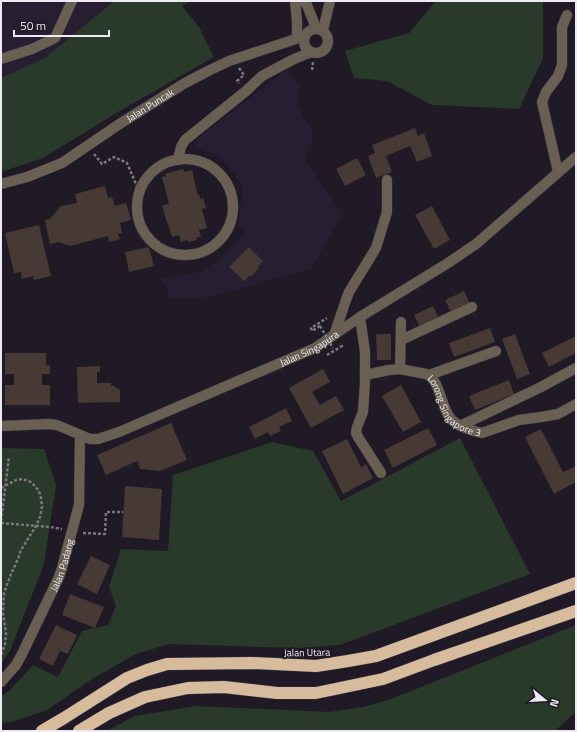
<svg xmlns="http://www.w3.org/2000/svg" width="577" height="732" viewBox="0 0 577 732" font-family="'Titillium Web',sans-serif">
  <rect width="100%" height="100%" fill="#1f1a26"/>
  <path fill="#271f31" d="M1,1H114L45,58L1,78Z
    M286,69L299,85L297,104L314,135L305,160L342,214L311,269L214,296L192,298H171L161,278L201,272L218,261L246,233L238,225L243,185L221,158L198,148L195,141Z"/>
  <path fill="#29392a" d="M114,1H188L189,2L182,6L199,27L214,57L118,112L43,158L1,172V78L45,58Z
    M436,1H543V58L519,109L432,105L387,81L354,78L345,51L409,33Z
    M460,438L530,574L340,645L298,648L169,644L136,654L92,679L47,710L15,721L1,723V696L9,691L33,665L58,677L82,631L108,625L116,606L109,587L121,549L168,551L173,475L272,442L313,451L341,501Z
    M1,448L44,449L56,485L44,564L10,651L1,664Z
    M576,625V712L555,731H106L135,716L196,706L330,712L363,707L391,699Z"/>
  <path fill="#473933" d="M415,128L418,136L424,133L432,156L417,162L410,146L386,156L392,172L376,178L368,156L375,153L372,145Z
    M357,158L366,175L345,186L336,169Z
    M183,169L184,172L192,170L198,196L200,195V199L203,198L206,208L202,209L207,228L199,230L201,236L196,238L197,240L188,242V240L181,242L179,235L172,237L168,223H167L162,205L169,204L162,177L166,176L165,174Z
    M105,186L108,198L112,197L115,206L126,203L131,220L120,223L122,233L118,234L120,239L109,242L108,236L70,246L59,242L50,244L45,220L50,219L61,206L77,203L75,194Z
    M432,206L450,240L434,249L415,215Z
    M39,225L51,276L34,280L33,276L22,279L21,272L14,273L5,233Z
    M149,247L154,266L129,272L125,252Z
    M249,247L263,261L258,267L259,268L251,277L250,275L244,281L229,267Z
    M464,291L470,304L451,312L445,300Z
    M433,306L439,318L420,327L414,315Z
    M490,328L495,342L454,357L449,343Z
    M376,334H391V360H377Z
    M515,334L530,374L517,379L502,339Z
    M576,336V353L549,367L542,353Z
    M5,353H46V365H50V374H42V385H50V405H5V385H14V374H5Z
    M100,366V372H97V383H111V386H114L120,390V402L78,403L77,367Z
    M323,369L330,382L312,392L320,405L336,396L344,410L311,428L289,388Z
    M509,380L514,394L475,410L469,396Z
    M401,385L421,422L403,432L382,396Z
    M286,408L292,421L279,427L281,431L270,436L268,432L255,439L249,427Z
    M171,423L187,460L160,471L140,469L137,461L106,475L97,455Z
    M428,428L437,445L393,468L384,450Z
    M541,429L563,472L576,466V482L554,494L525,437Z
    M347,439L361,467L366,464L373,478L343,494L322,451Z
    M125,486L162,489L159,540L122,537Z
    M91,556L110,565L97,594L77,584Z
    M70,594L104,607L95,628L62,615Z
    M56,625L77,635L68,654L60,651L53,666L39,659Z"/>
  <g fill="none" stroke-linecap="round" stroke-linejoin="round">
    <defs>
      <g id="minor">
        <path d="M295,1L297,21V38"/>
        <path d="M303,1L307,5L316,28"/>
        <circle cx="316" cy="41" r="12"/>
        <path d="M323,30L330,1"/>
        <path d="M1,59L32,49L55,38L72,1"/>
        <circle cx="185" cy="207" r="48"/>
        <path d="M178,160L181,147L185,140L246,91L262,76L292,60L311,52"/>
        <path d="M558,172L542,102L546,92L558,76L562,65V27L567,15"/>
        <path id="s1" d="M1,184L27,177L62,163L121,123L185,83L210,70L229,61L305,36"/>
        <path d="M360,317L365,352V382L363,412L357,427L356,433L358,437L381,473"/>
        <path d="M334,335L346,300L349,292L376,248L387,212V180"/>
        <path d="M401,340L472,307"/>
        <path d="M400,369L401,322"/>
        <path id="s2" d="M365,375L389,370L400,369L426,374C442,381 440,410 453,421C461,428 473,431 482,433L519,420L541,417L558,414L576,404"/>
        <path d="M429,375L496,351"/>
        <path id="s3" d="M1,426L48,424L57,425L90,439H98L119,432L315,348L360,317L448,263L476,244L576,157"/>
        <path d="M460,426L541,387L576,368"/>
        <path id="s4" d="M1,682L16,665L22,654L59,577L62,568L79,505L80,435"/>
      </g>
      <path id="highway" d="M42,731L64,718L127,678L147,670L167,664L252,663L316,666L348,661L376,656L576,583
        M79,731L109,713L145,697L188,688L224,687L277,693H316L383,679L434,660L576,611"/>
    </defs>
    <use href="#minor" stroke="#3c3743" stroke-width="11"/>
    <use href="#highway" stroke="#3c3743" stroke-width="13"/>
    <path stroke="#7b7681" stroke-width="2.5" stroke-dasharray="3 2" stroke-linecap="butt" d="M239,68L244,75L237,81L239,83
      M312,70L313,62
      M94,154L102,164L114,157L127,163L139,191
      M320,326L312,331L311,328L327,318
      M327,355L342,346L340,344
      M1,488L16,480L22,479L29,481L34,485L39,491L41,498L42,507L40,517L36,526L21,550L18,559L11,574L4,593L3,612L6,634L5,644L1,655
      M1,521L9,457
      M1,523L50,527L62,529
      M83,533L105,534L106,512H123"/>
    <use href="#minor" stroke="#695f52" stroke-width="10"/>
    <use href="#highway" stroke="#d6bc9c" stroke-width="12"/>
    <path stroke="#7b7681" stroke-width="2.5" stroke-dasharray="3 2" stroke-linecap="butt" d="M320,326L333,348"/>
  </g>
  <g text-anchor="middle" stroke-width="4" stroke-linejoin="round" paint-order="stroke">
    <g font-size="10" fill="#eeeaf3" stroke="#1f1a26">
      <text dy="4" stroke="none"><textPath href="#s1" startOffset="170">Jalan Puncak</textPath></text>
      <text dy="4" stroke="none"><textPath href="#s3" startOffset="330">Jalan Singapura</textPath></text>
      <text dy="4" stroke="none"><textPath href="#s2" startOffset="107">Lorong Singapore 3</textPath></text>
      <text dy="4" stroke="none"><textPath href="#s4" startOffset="133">Jalan Padang</textPath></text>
      <text transform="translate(307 652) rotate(-1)" y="4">Jalan Utara</text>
    </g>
  </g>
  <rect width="577" height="732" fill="none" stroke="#eeeaf3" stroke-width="4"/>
  <g transform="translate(545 700) rotate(108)" stroke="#1f1a26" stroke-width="3" paint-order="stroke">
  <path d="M0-3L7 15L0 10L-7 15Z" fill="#eeeaf3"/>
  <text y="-6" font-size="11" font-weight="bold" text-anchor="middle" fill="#eeeaf3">N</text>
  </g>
  <path d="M14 30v6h95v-6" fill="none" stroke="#eeeaf3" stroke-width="2"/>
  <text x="20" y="30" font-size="12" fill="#eeeaf3" stroke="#1f1a26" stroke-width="3" paint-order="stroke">50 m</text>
</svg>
